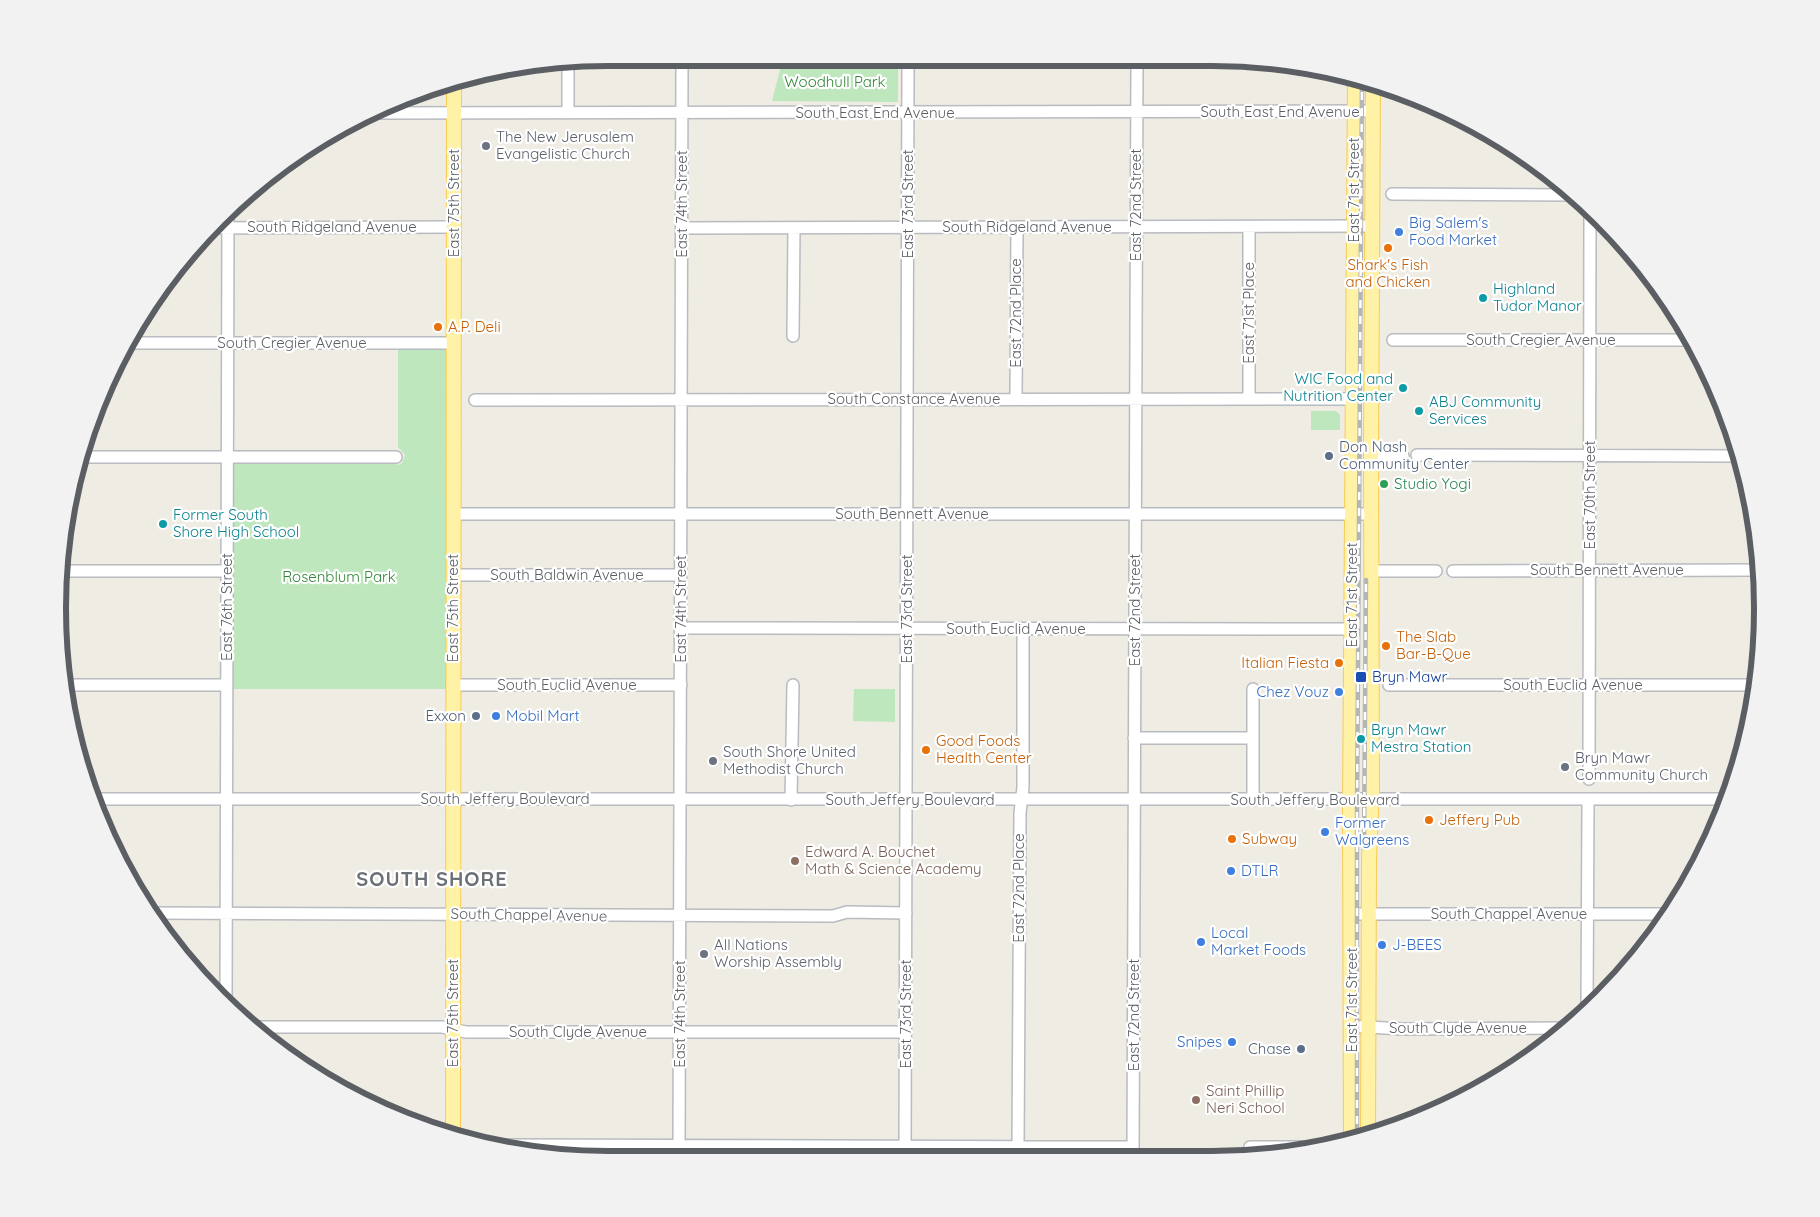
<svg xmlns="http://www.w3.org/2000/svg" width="1820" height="1217" viewBox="0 0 1820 1217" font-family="Quicksand,sans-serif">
  <rect width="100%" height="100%" fill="#efece3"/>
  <path fill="#bee7be" d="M782,62H898V102L772,101Z
    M398,345H449V689H229V460L389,462L398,465L402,463L405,455L398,447Z
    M1311,411H1336L1340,415V430H1311Z
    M854,689H895V722L853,721Z"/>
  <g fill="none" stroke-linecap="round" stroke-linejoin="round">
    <defs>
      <path id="minor" d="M377,113L1373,111
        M568,113V62
        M1392,194L1575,195
        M211,228L454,227
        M682,228L1373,226
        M793,336L794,228
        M1393,340H1690
        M131,343H453
        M1016,399L1017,227
        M1249,399V227
        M475,400L1353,399
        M1417,455L1740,456
        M1371,456H1403
        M81,457H396
        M453,514H1372
        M59,571H227
        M1372,571H1436
        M1453,571L1761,570
        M453,575H681
        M681,628L1352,629
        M66,685H227
        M452,685H681
        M1389,685H1757
        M1134,738H1253
        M1589,779L1590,211
        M93,799H1727
        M791,800L793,685
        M1253,800V689
        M152,913L833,916L847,912L906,913
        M1351,914H1667
        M226,1003L228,211
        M1587,1008L1588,800
        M1351,1026L1402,1029L1566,1028
        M251,1027H442L466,1032H906
        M496,1145L1133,1147
        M1018,1147L1020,813L1023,787V629
        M1250,1147H1318
        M679,1155L682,62
        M905,1157L908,62
        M1133,1158L1137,62"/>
      <path id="major" d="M453,1135L454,81
        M1368,1136L1369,858L1372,789L1371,456L1373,83
        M1351,1141L1350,811L1355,79"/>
    </defs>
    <use href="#minor" stroke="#b8bbc0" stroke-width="14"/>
    <use href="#major" stroke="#f8cb53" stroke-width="16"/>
    <use href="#minor" stroke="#fff" stroke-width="11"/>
    <use href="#major" stroke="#fff2a7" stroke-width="14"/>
    <defs>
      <path id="rail" d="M1364,848L1366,580
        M1357,1140V811L1362,80"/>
    </defs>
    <use href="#rail" stroke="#b4b5b5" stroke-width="4.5"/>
    <use href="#rail" stroke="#fff" stroke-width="2.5" stroke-dasharray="8" stroke-linecap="butt"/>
  </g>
  <g fill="#6b7280" stroke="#fff" stroke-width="2">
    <circle cx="486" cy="146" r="5"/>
    <circle cx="713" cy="761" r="5"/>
    <circle cx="1565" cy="767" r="5"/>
    <circle cx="704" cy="954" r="5"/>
  </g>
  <g fill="#3f7fe0" stroke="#fff" stroke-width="2">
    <circle cx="1399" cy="232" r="5"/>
    <circle cx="1339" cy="692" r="5"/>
    <circle cx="496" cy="716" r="5"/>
    <circle cx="1325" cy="832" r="5"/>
    <circle cx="1231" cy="871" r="5"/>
    <circle cx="1201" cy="942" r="5"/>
    <circle cx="1382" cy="945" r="5"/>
    <circle cx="1232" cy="1042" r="5"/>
  </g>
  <g fill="#e8710a" stroke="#fff" stroke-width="2">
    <circle cx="1388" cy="248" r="5"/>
    <circle cx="438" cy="327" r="5"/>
    <circle cx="1386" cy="646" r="5"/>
    <circle cx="1339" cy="663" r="5"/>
    <circle cx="926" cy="750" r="5"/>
    <circle cx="1429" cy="820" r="5"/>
    <circle cx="1232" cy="839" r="5"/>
  </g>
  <g fill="#0f9aa8" stroke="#fff" stroke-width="2">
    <circle cx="1483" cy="298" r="5"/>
    <circle cx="1403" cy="388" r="5"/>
    <circle cx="1419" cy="411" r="5"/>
    <circle cx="163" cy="524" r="5"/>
    <circle cx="1361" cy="739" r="5"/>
  </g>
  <g fill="#5c6f8a" stroke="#fff" stroke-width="2">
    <circle cx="1329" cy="456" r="5"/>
    <circle cx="476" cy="716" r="5"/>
    <circle cx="1301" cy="1049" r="5"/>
  </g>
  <circle fill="#2e9e5b" stroke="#fff" stroke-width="2" cx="1384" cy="484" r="5"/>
  <rect fill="#1a4fb4" stroke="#fff" stroke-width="2" x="1355" y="671" width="12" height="12" rx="2.5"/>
  <g fill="#8d6e63" stroke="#fff" stroke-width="2">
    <circle cx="795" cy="861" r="5"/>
    <circle cx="1196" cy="1100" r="5"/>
  </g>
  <g text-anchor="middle" stroke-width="4.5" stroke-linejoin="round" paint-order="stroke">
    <g font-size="15" fill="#318636" stroke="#fff">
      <text x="835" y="87">Woodhull Park</text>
      <text x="339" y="582">Rosenblum Park</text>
    </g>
    <g font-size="15" fill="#5b5f64" stroke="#fff">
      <text x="1280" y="117">South East End Avenue</text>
      <text x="875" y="118">South East End Avenue</text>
      <text transform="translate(1354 190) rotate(-90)" y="5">East 71st Street</text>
      <text transform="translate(454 203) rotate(-90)" y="5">East 75th Street</text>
      <text transform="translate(682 204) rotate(-90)" y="5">East 74th Street</text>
      <text transform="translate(908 204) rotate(-90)" y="5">East 73rd Street</text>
      <text transform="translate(1136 205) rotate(-90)" y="5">East 72nd Street</text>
      <text x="332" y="232">South Ridgeland Avenue</text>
      <text x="1027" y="232">South Ridgeland Avenue</text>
      <text transform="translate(1016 313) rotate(-90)" y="5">East 72nd Place</text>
      <text transform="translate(1249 313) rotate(-90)" y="5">East 71st Place</text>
      <text x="1541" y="345">South Cregier Avenue</text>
      <text x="292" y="348">South Cregier Avenue</text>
      <text x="914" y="404">South Constance Avenue</text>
      <text transform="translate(1590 495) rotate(-90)" y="5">East 70th Street</text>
      <text x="912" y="519">South Bennett Avenue</text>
      <text x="1607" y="575">South Bennett Avenue</text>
      <text x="567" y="580">South Baldwin Avenue</text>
      <text transform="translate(1352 595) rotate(-90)" y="5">East 71st Street</text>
      <text transform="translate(227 607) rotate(-90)" y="5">East 76th Street</text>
      <text transform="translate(453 608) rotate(-90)" y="5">East 75th Street</text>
      <text transform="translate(681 609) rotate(-90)" y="5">East 74th Street</text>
      <text transform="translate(907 609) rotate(-90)" y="5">East 73rd Street</text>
      <text transform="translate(1135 610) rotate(-90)" y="5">East 72nd Street</text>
      <text x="1016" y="634">South Euclid Avenue</text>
      <text x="567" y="690">South Euclid Avenue</text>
      <text x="1573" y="690">South Euclid Avenue</text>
      <text x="505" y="804">South Jeffery Boulevard</text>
      <text x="910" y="805">South Jeffery Boulevard</text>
      <text x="1315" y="805">South Jeffery Boulevard</text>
      <text transform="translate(1019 888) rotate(-90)" y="5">East 72nd Place</text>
      <text x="1509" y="919">South Chappel Avenue</text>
      <text transform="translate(529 915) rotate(1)" y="5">South Chappel Avenue</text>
      <text transform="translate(1352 1000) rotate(-90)" y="5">East 71st Street</text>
      <text transform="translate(453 1013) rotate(-90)" y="5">East 75th Street</text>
      <text transform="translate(680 1014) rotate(-90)" y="5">East 74th Street</text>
      <text transform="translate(906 1014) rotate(-90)" y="5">East 73rd Street</text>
      <text transform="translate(1134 1015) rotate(-90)" y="5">East 72nd Street</text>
      <text x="1458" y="1033">South Clyde Avenue</text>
      <text x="578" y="1037">South Clyde Avenue</text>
    </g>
    <g font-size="15" fill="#5b616d" stroke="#fff" text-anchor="start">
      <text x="496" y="142">The New Jerusalem<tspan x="496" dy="17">Evangelistic Church</tspan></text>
      <text x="723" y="757">South Shore United<tspan x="723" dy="17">Methodist Church</tspan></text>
      <text x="1575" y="763">Bryn Mawr<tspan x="1575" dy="17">Community Church</tspan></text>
      <text x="714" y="950">All Nations<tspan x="714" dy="17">Worship Assembly</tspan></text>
    </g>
    <g font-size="15" fill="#366cbe" stroke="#fff" text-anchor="start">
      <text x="1409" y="228">Big Salem's<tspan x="1409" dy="17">Food Market</tspan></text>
      <text x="1329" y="697" text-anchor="end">Chez Vouz</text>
      <text x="506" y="721">Mobil Mart</text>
      <text x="1335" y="828">Former<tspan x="1335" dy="17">Walgreens</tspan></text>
      <text x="1241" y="876">DTLR</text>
      <text x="1211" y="938">Local<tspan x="1211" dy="17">Market Foods</tspan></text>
      <text x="1392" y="950">J-BEES</text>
      <text x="1222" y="1047" text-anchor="end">Snipes</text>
    </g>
    <g font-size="15" fill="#c56008" stroke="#fff" text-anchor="start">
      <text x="1388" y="270" text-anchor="middle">Shark's Fish<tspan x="1388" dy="17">and Chicken</tspan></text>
      <text x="448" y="332">A.P. Deli</text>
      <text x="1396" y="642">The Slab<tspan x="1396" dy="17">Bar-B-Que</tspan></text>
      <text x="1329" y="668" text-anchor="end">Italian Fiesta</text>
      <text x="936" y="746">Good Foods<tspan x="936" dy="17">Health Center</tspan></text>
      <text x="1439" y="825">Jeffery Pub</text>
      <text x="1242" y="844">Subway</text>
    </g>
    <g font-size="15" fill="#0d838f" stroke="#fff" text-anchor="start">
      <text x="1493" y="294">Highland<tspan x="1493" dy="17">Tudor Manor</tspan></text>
      <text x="1393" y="384" text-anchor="end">WIC Food and<tspan x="1393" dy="17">Nutrition Center</tspan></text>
      <text x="1429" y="407">ABJ Community<tspan x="1429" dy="17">Services</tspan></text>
      <text x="173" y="520">Former South<tspan x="173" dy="17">Shore High School</tspan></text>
      <text x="1371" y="735">Bryn Mawr<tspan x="1371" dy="17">Mestra Station</tspan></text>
    </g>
    <g font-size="15" fill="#4e5e75" stroke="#fff" text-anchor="end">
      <text x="1339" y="452" text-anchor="start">Don Nash<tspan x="1339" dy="17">Community Center</tspan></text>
      <text x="466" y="721">Exxon</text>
      <text x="1291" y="1054">Chase</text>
    </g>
    <g font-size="15" fill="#27864d" stroke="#fff" text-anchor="start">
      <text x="1394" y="489">Studio Yogi</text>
    </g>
    <g font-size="15" fill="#164399" stroke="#fff" text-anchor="start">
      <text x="1372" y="682">Bryn Mawr</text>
    </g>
    <g font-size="15" fill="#785e54" stroke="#fff" text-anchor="start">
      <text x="805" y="857">Edward A. Bouchet<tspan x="805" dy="17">Math &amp; Science Academy</tspan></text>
      <text x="1206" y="1096">Saint Phillip<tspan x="1206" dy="17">Neri School</tspan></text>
    </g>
    <g font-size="20" font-weight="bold" letter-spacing="1" fill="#6c7176" stroke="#fff">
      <text x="432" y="886">SOUTH SHORE</text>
    </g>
  </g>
  <path d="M0 0H1820V1217H0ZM608 66H1212A542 542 0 0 1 1754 608V609A542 542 0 0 1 1212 1151H608A542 542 0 0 1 66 609V608A542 542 0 0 1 608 66Z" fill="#f2f2f3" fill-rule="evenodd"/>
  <path fill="none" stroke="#5b5f64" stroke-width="6" d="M608 66H1212A542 542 0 0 1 1754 608V609A542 542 0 0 1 1212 1151H608A542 542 0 0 1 66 609V608A542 542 0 0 1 608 66Z"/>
</svg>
